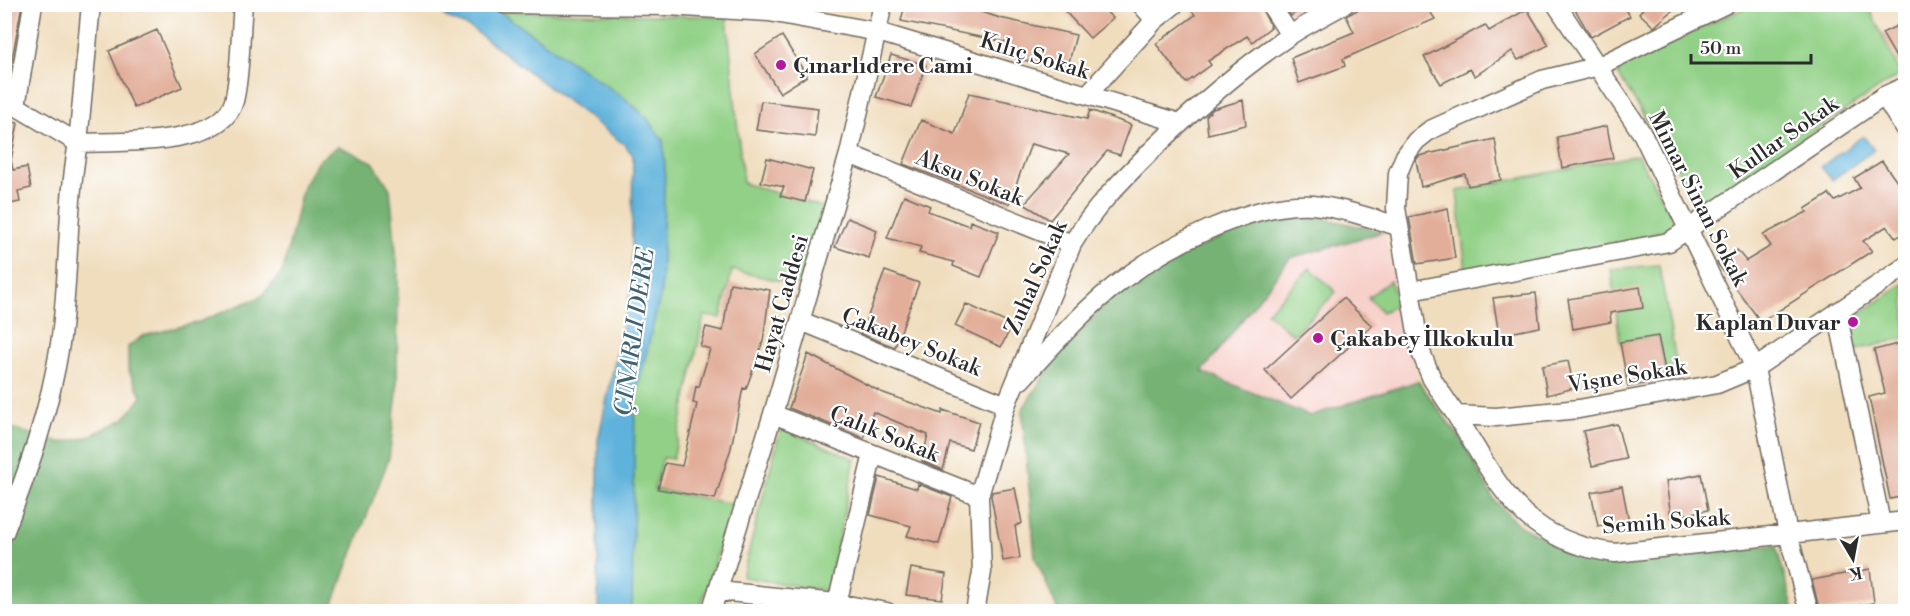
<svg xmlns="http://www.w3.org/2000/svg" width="1910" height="616" viewBox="0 0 1910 616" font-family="'Libre Bodoni',serif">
  <rect width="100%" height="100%" fill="#fff"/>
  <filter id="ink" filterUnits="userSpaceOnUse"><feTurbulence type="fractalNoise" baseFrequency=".0167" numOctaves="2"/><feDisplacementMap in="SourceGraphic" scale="12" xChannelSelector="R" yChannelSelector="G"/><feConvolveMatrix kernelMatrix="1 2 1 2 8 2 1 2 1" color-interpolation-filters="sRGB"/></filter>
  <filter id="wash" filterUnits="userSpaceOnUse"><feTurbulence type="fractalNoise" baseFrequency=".008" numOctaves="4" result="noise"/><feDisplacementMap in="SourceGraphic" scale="24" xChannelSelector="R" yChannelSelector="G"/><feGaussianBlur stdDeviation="1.35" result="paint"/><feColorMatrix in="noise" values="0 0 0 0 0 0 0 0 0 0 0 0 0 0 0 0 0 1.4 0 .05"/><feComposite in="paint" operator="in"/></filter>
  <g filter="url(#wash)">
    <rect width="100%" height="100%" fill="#f0ddbe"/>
    <path fill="#f7d0ca" d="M1383,232L1418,381L1310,416L1201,372L1290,258Z"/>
    <path fill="#91d086" stroke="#5e7e58" stroke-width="1.5" d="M1867,4L1901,74L1700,205L1614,68L1751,5Z
      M460,10L727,17L743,183L833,210L810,288L732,270L721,318L704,316L673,459L663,458L654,489L733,504L699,611H619L646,160Z
      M1637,155L1678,225L1616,247L1466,271L1457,191Z
      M1659,265L1679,378L1667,380L1658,336L1620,342L1611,269Z
      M1310,268L1336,292L1293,335L1267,312Z
      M1390,281L1399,304L1382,312L1368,297Z
      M1905,283V338L1857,350L1851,326L1855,317Z
      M781,428L855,459L828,591L742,577Z"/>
    <path fill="#74b273" stroke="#506e4f" stroke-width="1.5" d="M338,146L373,162L390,189L398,272L397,393L389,458L330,611L5,612V426L60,443L88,437L124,419L142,397L128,369V347L143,336L199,322L262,296L283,271L303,186L318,161Z
      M1310,215L1383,232L1290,258L1202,372L1310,416L1418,381L1462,441L1494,500L1520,526L1582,558L1628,559L1776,545L1794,611H1058L1035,557L1022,410L1051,365L1109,300L1178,257L1246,226Z"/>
    <path fill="#5fb2db" stroke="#456e83" stroke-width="1.5" d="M434,5H490L627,100L647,118L663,140L665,167L661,293L635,399L632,611H598V440L631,287L633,155L625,145L471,28L447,18Z
      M1863,136L1874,150L1832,180L1821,167Z"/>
    <g id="blocks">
      <path fill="#e2ae9a" d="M4,4H22L11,65L4,64Z
        M905,4H956L1000,18L1076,35L1067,70L1003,55L1005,42L901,21Z
        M1058,4H1097L1113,18L1090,38Z
        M1187,4H1259L1271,27L1252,42L1247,36L1208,61L1211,65L1186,83L1156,44L1195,15Z
        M1284,4H1308L1291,16Z
        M1368,4H1425L1435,19L1343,59L1345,66L1299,83L1291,58L1354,32L1346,16Z
        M1572,4H1623L1630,16L1591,37Z
        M1647,4H1680L1654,27L1639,13Z
        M1527,9L1549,45L1518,60L1512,51L1475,76L1470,69L1441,84L1424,57L1485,25L1489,31Z
        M1905,22V73L1882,33Z
        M157,30L182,87L134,108L109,51Z
        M782,36L807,76L780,93L755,54Z
        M891,55L926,65L911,107L876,97Z
        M969,93L1087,119L1090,110L1131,125L1120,155L1107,151L1050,220L1024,204L1069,154L1031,144L1009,204L903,164L921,120L955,134Z
        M1243,100L1246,125L1208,134L1206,116L1213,109Z
        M761,101L818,108L815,137L756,130Z
        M4,120L18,123L11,160L13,170L27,167L31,188L18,191L20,202L4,205Z
        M1607,126L1613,158L1562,168L1557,137Z
        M1495,139L1501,180L1468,186L1465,174L1421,187L1416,160L1419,156Z
        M767,158L813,170L805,202L780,196L784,187L761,182Z
        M1882,161L1905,193V232L1896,238L1887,226L1863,241L1872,251L1761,322L1717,263L1737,250L1746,261L1771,246L1763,235L1807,212L1805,209L1829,194L1835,201L1860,188L1854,178Z
        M904,195L930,206L928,211L969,226L970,221L999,232L981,277L953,266L954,262L919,253L921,247L887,238Z
        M1448,208L1455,258L1417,264L1409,217Z
        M847,218L877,230L869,258L835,247Z
        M885,271L919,283L895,347L861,334Z
        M730,283L770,290L763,341L746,389L743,388L731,448L715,499L658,489L665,463L682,466L697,404L693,403L696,386L699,387L710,349L700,346L706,327L723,331Z
        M1640,287L1643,308L1610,313L1611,322L1573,329L1568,299Z
        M1536,293L1540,327L1499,335L1493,298Z
        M1343,298L1372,326L1291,399L1265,370Z
        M966,304L1012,325L1001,347L955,326Z
        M1658,336L1667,380L1628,387L1620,342Z
        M1905,342V496L1890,499L1869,397L1885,393L1874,350Z
        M808,354L881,392L942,414L943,410L979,422L971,449L950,443L943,470L922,461L928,435L873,412L864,438L789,408Z
        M1568,361L1574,388L1547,395L1542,366Z
        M1617,424L1626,459L1592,466L1583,431Z
        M1701,474L1708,510L1671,517L1666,481Z
        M879,477L917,489L918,484L952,497L939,544L907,536L911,526L870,515Z
        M1622,486L1629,522L1598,526L1591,492Z
        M1015,488L1022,523L1015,526L1020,558L1003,561L991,496L992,492Z
        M911,568L946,574L942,599L906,595Z
        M1870,569L1874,603L1820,612L1812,580Z"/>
    </g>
  </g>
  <g filter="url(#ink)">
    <use href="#blocks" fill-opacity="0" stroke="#70695e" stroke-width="1.5"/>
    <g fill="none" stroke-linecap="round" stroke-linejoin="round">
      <defs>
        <path id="minor" d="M504,4L667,6L769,12L878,32L1180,123
          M1141,4L1155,20
          M1270,4L1290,35
          M1556,4L1643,135L1755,368L1788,534L1809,612
          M1726,4L1599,66L1542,80L1430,130L1416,141L1405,156L1398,173L1396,208L1420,350L1432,379L1456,415L1496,417L1579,409L1717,384L1755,368L1906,266
          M1087,95L1155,20L1175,4
          M1884,96L1906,131
          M4,103L16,106L78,143L91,4
          M16,106L33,4
          M849,154L1072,244
          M1410,291L1669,242L1884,96L1906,86
          M1837,312L1881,523
          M801,321L1006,405
          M1021,380C1084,310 1123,267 1212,228C1243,215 1278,203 1313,205C1342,208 1370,218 1398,226
          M773,414L979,496
          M1456,415C1500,487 1522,541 1615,553L1906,521
          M4,533C28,471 50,410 60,344C70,277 66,209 78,143C116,141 222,148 234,101C241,72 240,34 243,4
          M719,591L836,603L887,612
          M711,612L773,414L849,154L883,4
          M835,612L873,454
          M975,612L982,572L979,496L1006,405L1072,244C1093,209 1120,182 1148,154C1192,111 1238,70 1289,36C1306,24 1326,15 1345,4"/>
      </defs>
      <use href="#minor" stroke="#70695e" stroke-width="21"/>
      <use href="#minor" stroke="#fff" stroke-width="18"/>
    </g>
  </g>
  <g fill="#b5179e" stroke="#fff" stroke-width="2">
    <circle cx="781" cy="65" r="6"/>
    <circle cx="1853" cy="322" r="6"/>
    <circle cx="1318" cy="338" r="6"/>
  </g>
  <g text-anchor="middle" stroke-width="4.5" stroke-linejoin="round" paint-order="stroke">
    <g font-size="22" fill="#2b2b2b" stroke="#fff">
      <text transform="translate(1035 55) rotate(17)" y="8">Kılıç Sokak</text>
      <text transform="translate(1783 137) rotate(-35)" y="8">Kullar Sokak</text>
      <text transform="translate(970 177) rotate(22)" y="8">Aksu Sokak</text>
      <text transform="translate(1699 198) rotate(63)" y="8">Mimar Sinan Sokak</text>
      <text transform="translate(1035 277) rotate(-66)" y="8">Zuhal Sokak</text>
      <text transform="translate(781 303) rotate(-74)" y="8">Hayat Caddesi</text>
      <text transform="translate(912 341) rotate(22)" y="8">Çakabey Sokak</text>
      <text transform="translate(1627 375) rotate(-9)" y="8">Vişne Sokak</text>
      <text transform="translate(885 433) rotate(22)" y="8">Çalık Sokak</text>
      <text transform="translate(1666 521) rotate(-4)" y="8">Semih Sokak</text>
    </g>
    <g font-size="22" font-weight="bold" fill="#2b2b2b" stroke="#fff" text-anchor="start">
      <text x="793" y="73">Çınarlıdere Cami</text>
      <text x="1841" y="330" text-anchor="end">Kaplan Duvar</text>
      <text x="1330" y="346">Çakabey İlkokulu</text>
    </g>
    <g font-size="24" font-style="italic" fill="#406171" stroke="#fff">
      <text transform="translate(634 332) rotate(-82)" y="8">ÇINARLI DERE</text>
    </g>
  </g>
  <rect width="1910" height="616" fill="none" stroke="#fff" stroke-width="24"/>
  <g transform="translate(1853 559) rotate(170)" stroke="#ffffff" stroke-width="4.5" paint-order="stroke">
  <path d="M0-4.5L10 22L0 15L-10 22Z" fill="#2b2b2b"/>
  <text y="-9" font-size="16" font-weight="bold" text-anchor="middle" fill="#2b2b2b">K</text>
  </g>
  <path d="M1691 54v9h120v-9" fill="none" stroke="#2b2b2b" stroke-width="3"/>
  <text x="1700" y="54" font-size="18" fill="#2b2b2b" stroke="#ffffff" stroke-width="4.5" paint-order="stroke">50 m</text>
</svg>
